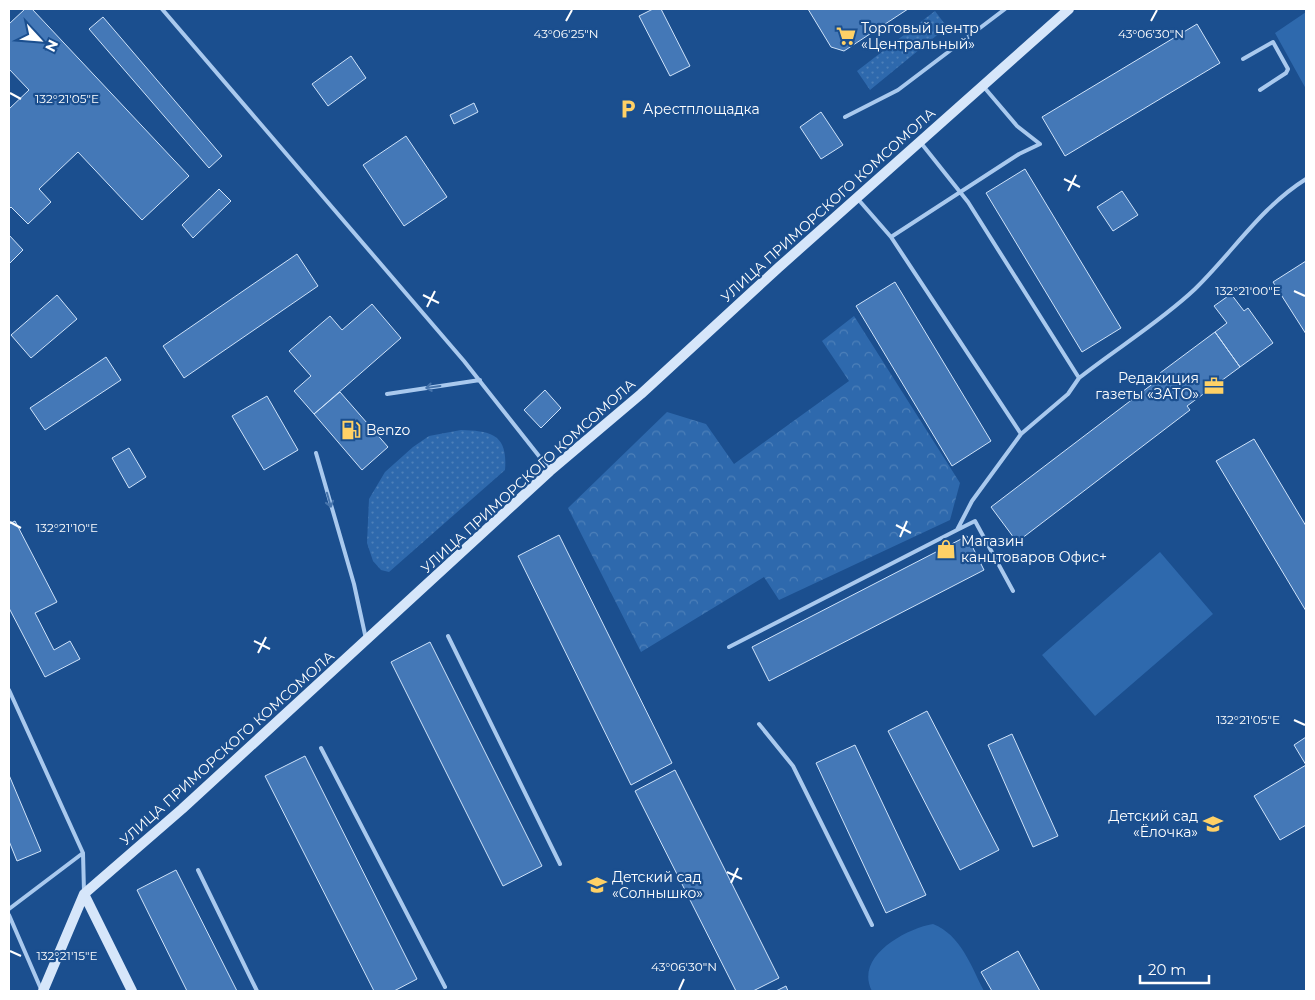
<svg xmlns="http://www.w3.org/2000/svg" width="1315" height="1000" viewBox="0 0 1315 1000" font-family="Montserrat,sans-serif">
  <defs>
    <pattern id="grass-dots" width="8" height="8" patternUnits="userSpaceOnUse" patternTransform="scale(1.25)"><rect width="8" height="8" fill="#2e69ad"/><path d="M2 2h.1M6 6h.1" fill="none" stroke="#4d80b9" stroke-width="1.8" stroke-linecap="round"/></pattern>
    <pattern id="forest-crowns" width="20" height="18" patternUnits="userSpaceOnUse" patternTransform="scale(1.25)"><rect width="20" height="18" fill="#2e69ad"/><path d="M2 6a3 3 0 1 1 6 0M12 15a3 3 0 1 1 6 0" fill="none" stroke="#4d80b9"/></pattern>
  </defs>
  <rect width="100%" height="100%" fill="#1b4f8f"/>
  <path fill="url(#grass-dots)" d="M935,11L947,27L870,90L857,71Z
    M461,430C491,431 508,434 505,470L389,572L381,570L373,561L367,543L369,499L385,472L413,447L429,436Z"/>
  <path fill="url(#forest-crowns)" d="M854,316L960,483L950,520L779,600L764,577L641,652L568,508L667,412L706,424L734,464L849,381L822,341Z"/>
  <path fill="#2e69ad" d="M1306,12V89L1275,33Z
    M1160,552L1213,614L1095,716L1042,655Z
    M933,924C961,935 971,966 984,991H872C854,957 905,929 933,924Z"/>
  <path fill="#4478b7" stroke="#cfe3fa" d="M25,9H32L189,176L142,220L78,152L39,189L51,202L28,224L11,207L9,209V109L29,90L9,69V24Z
    M653,9H661L690,66L670,76L639,16Z
    M808,9H908L844,51L831,47Z
    M103,17L222,156L209,168L89,29Z
    M1197,24L1220,63L1065,156L1042,117Z
    M351,56L366,78L328,106L312,84Z
    M474,103L478,112L454,124L450,115Z
    M821,112L843,145L821,159L800,127Z
    M406,136L447,197L404,226L363,165Z
    M1025,169L1121,328L1082,352L986,193Z
    M219,189L231,201L193,238L182,225Z
    M1122,191L1138,215L1113,231L1097,207Z
    M9,235L23,250L9,264Z
    M297,254L318,286L184,378L163,346Z
    M1306,261V334L1273,282Z
    M895,282L991,441L952,466L856,306Z
    M1231,294L1244,311L1248,308L1273,343L1240,367L1215,332L1227,323L1214,306Z
    M57,295L77,319L31,358L11,335Z
    M372,304L401,338L314,414L294,391L311,376L289,351L330,316L342,330Z
    M1215,332L1240,367L1187,406L1190,410L1017,542L991,507L1163,376L1160,373Z
    M106,357L121,380L45,430L30,408Z
    M545,390L561,408L541,428L524,410Z
    M340,392L388,447L362,470L314,414Z
    M267,396L298,450L264,470L232,416Z
    M1254,439L1306,526V611L1216,461Z
    M129,448L146,477L129,488L112,458Z
    M15,521L57,602L35,613L54,650L70,641L80,659L45,677L9,608V524Z
    M559,535L672,763L631,785L518,556Z
    M967,536L984,570L769,681L752,647Z
    M430,642L542,866L503,886L391,662Z
    M927,711L999,850L960,870L888,731Z
    M1012,734L1058,836L1033,847L988,745Z
    M1306,737V765L1294,745Z
    M855,745L926,895L886,913L816,763Z
    M305,756L417,979L394,991H374L265,776Z
    M1306,765V825L1280,840L1254,796Z
    M675,770L779,978L753,991H736L635,791Z
    M9,775L41,851L17,861L9,841Z
    M176,870L237,991H187L137,890Z
    M1018,951L1040,991H992L981,972Z
    M786,986L788,991H776Z"/>
  <g fill="none" stroke-linecap="round" stroke-linejoin="round">
    <path stroke="#a9c9ee" stroke-width="4" d="M162,9L464,361L550,470
      M1243,59L1273,42L1288,69L1286,73L1260,90
      M845,117L898,90L1005,9
      M857,198L891,237L1021,434L1068,394L1079,378L968,202L921,143
      M891,237L1019,154L1040,144L1017,126L983,86
      M1079,378C1117,348 1160,322 1195,289C1234,251 1260,208 1306,179
      M387,394L480,380
      M316,453L354,584L366,639
      M957,530L975,521L1013,591
      M448,636L560,864
      M729,647L957,530L972,501L1021,434
      M9,690L83,853L84,892
      M759,724L793,766L872,925
      M321,748L445,987
      M198,870L257,991
      M9,909L83,853
      M9,915L41,989"/>
    <path stroke="#d6e6fa" stroke-width="10" d="M84,894L132,991
      M43,991L84,894L182,809L550,471L641,394L778,268L1069,9"/>
  </g>
  <defs><path id="oneway-shaft" d="M-6 0H5M1.5-3L5.5 0L1.5 3" fill="none" stroke-width="1.6" stroke-linecap="round" stroke-linejoin="round" transform="scale(1.25)"/></defs>
  <g stroke="#4674ac">
    <use href="#oneway-shaft" transform="translate(433 387) rotate(172)"/>
    <use href="#oneway-shaft" transform="translate(329 500) rotate(74)"/>
  </g>
  <path fill="none" stroke="#fff" stroke-width="2" d="M566,21L572,10M1151,21L1157,10M10,93L21,99M1064,179L1080,187M1068,191L1076,175M1294,291L1305,296M423,295L439,303M427,307L435,291M10,522L21,528M896,525L911,533M900,537L907,521M254,641L270,649M258,653L266,637M1294,720L1305,725M727,872L742,879M731,883L738,868M10,951L21,956M679,990L684,979"/>
  <defs>
    <symbol id="supermarket-bare" viewBox="-9 -9 18 18"><path d="M-6-5.5h2.5l.6 2H6L4.5 2H-2.5L-4.4-4H-6ZM-1.5 3.2a1.3 1.3 0 1 0 .1 0ZM3 3.2a1.3 1.3 0 1 0 .1 0Z" fill="#ffd166" stroke="#1b4f8f" stroke-width="2.5" paint-order="stroke"/></symbol>
    <symbol id="parking-bare" viewBox="-9 -9 18 18"><path d="M-3.5-5.5H1a3.5 3.5 0 0 1 0 7H-1V5.5H-3.5ZM-1-3.4V-.6H.8a1.4 1.4 0 0 0 0-2.8Z" fill="#ffd166" stroke="#1b4f8f" stroke-width="2.5" paint-order="stroke"/></symbol>
    <symbol id="office-bare" viewBox="-9 -9 18 18"><path d="M-6-3h4V-5.5h4V-3h4V5H-6ZM-1-4.5V-3h2v-1.5ZM-6 0V1H6V0Z" fill="#ffd166" stroke="#1b4f8f" stroke-width="2.5" paint-order="stroke"/></symbol>
    <symbol id="fuel-bare" viewBox="-9 -9 18 18"><path d="M-5.5-6h7V0h2V4h1.3V-2.5L3-4.5l.8-.8L6-3V5H2.5V1h-1V6h-7ZM-4.2-4.7v3.2H.2V-4.7Z" fill="#ffd166" stroke="#1b4f8f" stroke-width="2.5" paint-order="stroke"/></symbol>
    <symbol id="shop-bare" viewBox="-9 -9 18 18"><path d="M-5-2.5h2.3a2.7 3.5 0 0 1 5.4 0H5L5.5 6h-11ZM-1.5-2.5h3a1.5 2.3 0 0 0-3 0Z" fill="#ffd166" stroke="#1b4f8f" stroke-width="2.5" paint-order="stroke"/></symbol>
    <symbol id="school-bare" viewBox="-9 -9 18 18"><path d="M0-5L7-2L0 1L-7-2ZM-4 1L0 2.5L4 1V4Q0 6-4 4Z" fill="#ffd166" stroke="#1b4f8f" stroke-width="2.5" paint-order="stroke"/></symbol>
  </defs>
  <g fill-rule="evenodd">
    <use href="#supermarket-bare" x="832" y="22" width="28" height="28"/>
    <use href="#parking-bare" x="614" y="95" width="28" height="28"/>
    <use href="#office-bare" x="1200" y="372" width="28" height="28"/>
    <use href="#fuel-bare" x="337" y="416" width="28" height="28"/>
    <use href="#shop-bare" x="932" y="535" width="28" height="28"/>
    <use href="#school-bare" x="1199" y="810" width="28" height="28"/>
    <use href="#school-bare" x="583" y="871" width="28" height="28"/>
  </g>
  <g text-anchor="middle" stroke-width="4.5" stroke-linejoin="round" paint-order="stroke">
    <g font-size="14" fill="#fff" stroke="#1b4f8f" text-anchor="start">
      <text x="861" y="33">Торговый центр<tspan x="861" dy="16">«Центральный»</tspan></text>
      <text x="643" y="114">Арестплощадка</text>
      <text x="1199" y="383" text-anchor="end">Редакиция<tspan x="1199" dy="16">газеты «ЗАТО»</tspan></text>
      <text x="366" y="435">Benzo</text>
      <text x="961" y="546">Магазин<tspan x="961" dy="16">канцтоваров Офис+</tspan></text>
      <text x="1198" y="821" text-anchor="end">Детский сад<tspan x="1198" dy="16">«Ёлочка»</tspan></text>
      <text x="612" y="882">Детский сад<tspan x="612" dy="16">«Солнышко»</tspan></text>
    </g>
    <g font-size="14" fill="#fff" stroke="#1b4f8f">
      <text transform="translate(828 205) rotate(-42)" y="5">УЛИЦА ПРИМОРСКОГО КОМСОМОЛА</text>
      <text transform="translate(528 476) rotate(-42)" y="5">УЛИЦА ПРИМОРСКОГО КОМСОМОЛА</text>
      <text transform="translate(227 748) rotate(-42)" y="5">УЛИЦА ПРИМОРСКОГО КОМСОМОЛА</text>
    </g>
  </g>
  <g font-size="12" text-anchor="middle" fill="#fff" stroke="#1b4f8f" stroke-width="4.5" stroke-linejoin="round" paint-order="stroke">
    <text x="1151" y="38">43°06'30"N</text>
    <text x="566" y="38">43°06'25"N</text>
    <text x="67" y="103">132°21'05"E</text>
    <text x="1248" y="295">132°21'00"E</text>
    <text x="67" y="532">132°21'10"E</text>
    <text x="1248" y="724">132°21'05"E</text>
    <text x="67" y="960">132°21'15"E</text>
    <text x="684" y="971">43°06'30"N</text>
  </g>
  <rect width="1315" height="1000" fill="none" stroke="#ffffff" stroke-width="20"/>
  <g transform="translate(40 40) rotate(116)" stroke="#1b4f8f" stroke-width="4" paint-order="stroke">
  <path d="M0-4L9 19L0 12L-9 19Z" fill="#ffffff"/>
  <text y="-8" font-size="14" font-weight="bold" text-anchor="middle" fill="#ffffff">N</text>
  </g>
  <path d="M1140 975v8h69v-8" fill="none" stroke="#ffffff" stroke-width="2.5"/>
  <text x="1148" y="975" font-size="15" fill="#ffffff" stroke="#1b4f8f" stroke-width="4" paint-order="stroke">20 m</text>
</svg>
